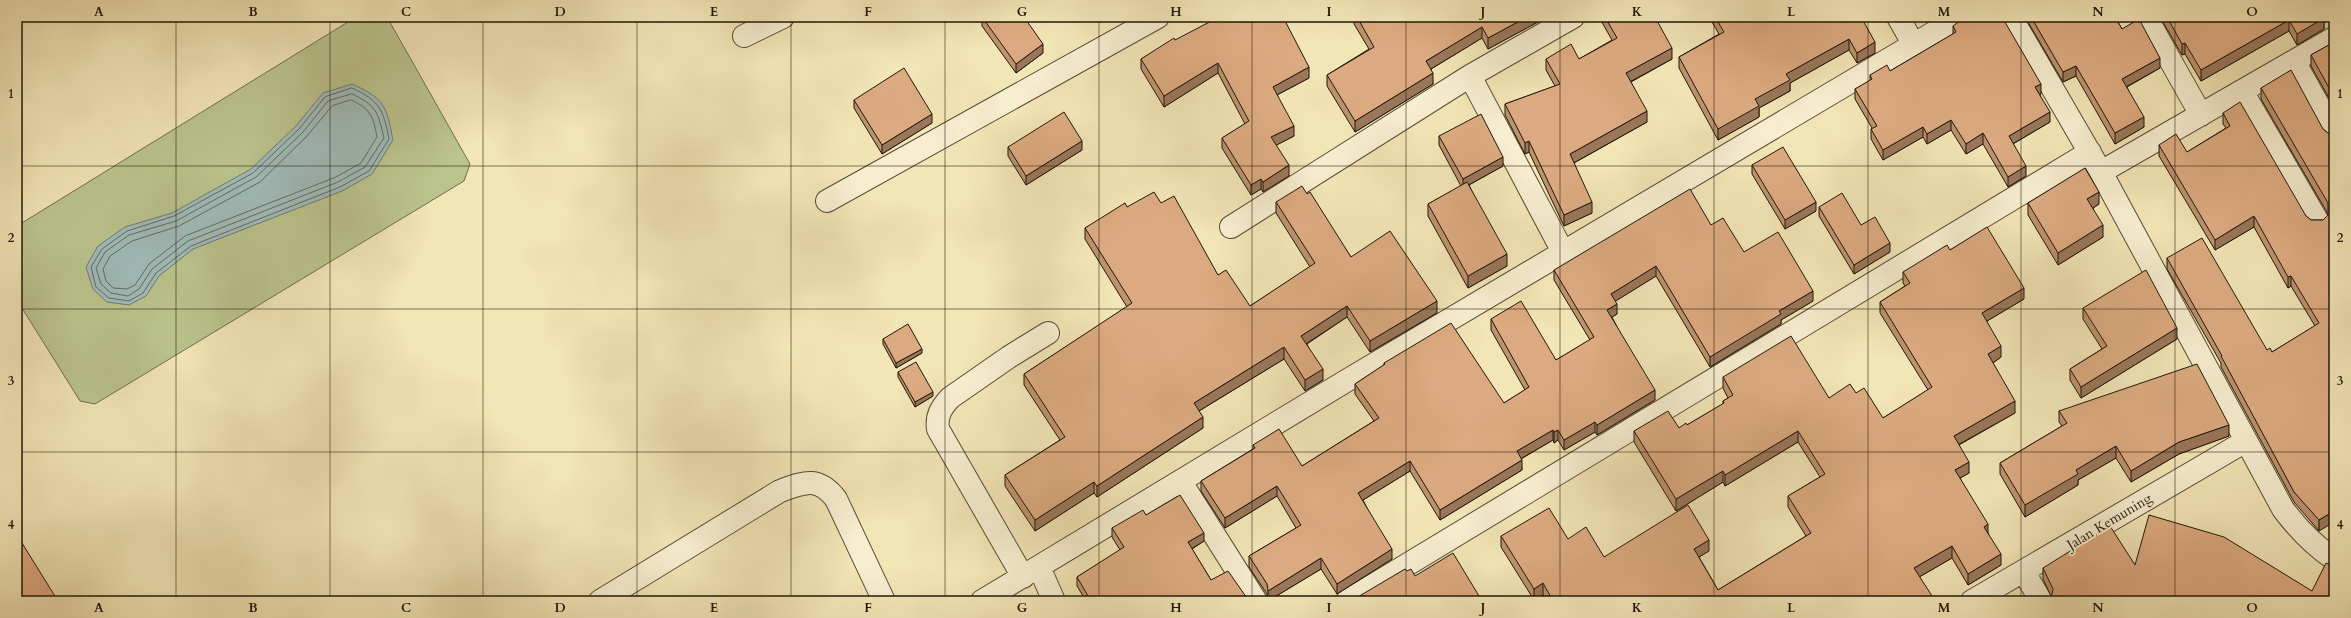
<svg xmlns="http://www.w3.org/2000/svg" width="2351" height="618" viewBox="0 0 2351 618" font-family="Cardo,serif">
  <rect width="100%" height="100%" fill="#f2e5b6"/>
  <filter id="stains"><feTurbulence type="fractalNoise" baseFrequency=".005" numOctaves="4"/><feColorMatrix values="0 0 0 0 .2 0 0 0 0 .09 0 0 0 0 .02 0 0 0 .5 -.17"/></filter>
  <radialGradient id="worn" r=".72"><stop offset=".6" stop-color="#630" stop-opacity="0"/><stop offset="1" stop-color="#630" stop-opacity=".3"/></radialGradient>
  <path fill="#bbc48d" stroke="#6e6e4c" d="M356,17H387L470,164L464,181L95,404L80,401L17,300V226Z"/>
  <path fill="#a0bcba" stroke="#6d7a74" d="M352,84C385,99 386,105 393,140L372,174L342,191L193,249L159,276L146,296L129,305L107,302L93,289L86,267L98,246L125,227L172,213L251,169L296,126L323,93Z"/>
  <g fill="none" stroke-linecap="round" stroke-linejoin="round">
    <path stroke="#606a62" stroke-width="1" d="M352,88C380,101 383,109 389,139L369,171L340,187L191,246L156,273L143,293L129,301L109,298L96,287L91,267L102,249L127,231L174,216L253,173L299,129L325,97Z
      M352,94C376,105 378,112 384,138L365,167L338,182L188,241L152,269L139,289L128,296L111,293L101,284L96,268L105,252L129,235L176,221L256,177L303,132L328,101Z
      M351,100C371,109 373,116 377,137L361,163L336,177L185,236L149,264L135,285L127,289L113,288L106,281L103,269L110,256L132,241L179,226L260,182L307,136L332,106Z"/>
    <defs>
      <path id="street" d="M1898,17L1914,45
        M2011,17L2101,172L2283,509C2298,529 2313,545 2334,559
        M2146,17L2201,115
        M744,36L783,17
        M2294,61L2334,133
        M2242,91L2317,220
        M2101,172L2334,38
        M827,201L1158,17
        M1231,227L1470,76
        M1563,252L1470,76L1573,17
        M1181,482L1256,601
        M1039,567L1054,601
        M2024,572L2041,601
        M1023,577L938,429C936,416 941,408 950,398L1009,357L1048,333
        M600,601L780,491C805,482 818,476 836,499L884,601
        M982,601L1346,381L1960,17
        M1347,601L2090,152
        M1972,601L2246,441"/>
    </defs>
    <use href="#street" stroke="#554a35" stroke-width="24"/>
    <use href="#street" stroke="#f7eed0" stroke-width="22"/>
  </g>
  <path fill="#bd926e" stroke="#21170a" d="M982,17L1043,53L1016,73L982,26Z
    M1354,17H1547L1488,49L1482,38L1431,69L1433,84L1355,132L1327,86V75L1369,49L1354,24Z
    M1599,17H1655L1672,59L1631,82L1647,122L1574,163L1592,213L1564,226L1529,152L1525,154L1505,115V104L1555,86L1546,70V59H1579L1612,40Z
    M1709,17H1861L1875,53L1857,63L1849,50L1790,83V91L1759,108V117L1718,140L1679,68V57L1719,34Z
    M2025,17H2115L2122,29L2160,68L2127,87L2144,127L2115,144L2076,76L2063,82Z
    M2160,17H2325L2324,18V29L2297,45L2289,31L2201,81L2185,54L2182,55Z
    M1953,26L2041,94L2040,95L2050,122L2013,144L2026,176L2008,187L1983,144L1966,154L1951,130L1927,144L1923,137L1883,160L1871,139V129L1872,128L1855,99V89L1870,81V75L1890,71L1953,34Z
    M1175,40L1309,78L1277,95L1294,136L1276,145L1289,176L1263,192L1261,189L1251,195L1222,148V138L1245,124L1218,73L1164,107L1141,69V59Z
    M2334,42V107L2311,66V55Z
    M2261,88L2323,129L2328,133H2334L2319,531L2294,502L2221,367V363L2167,269V258L2267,350L2272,352L2315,326L2291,286L2288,288L2254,227L2215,250L2159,156V145L2187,152L2226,128L2223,124V113L2306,216L2311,220H2323L2328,215V214L2261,99Z
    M854,100L932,123L882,154L854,108Z
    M1439,136L1503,166L1469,185L1507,266L1468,288L1428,216V204L1461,186L1439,145Z
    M1008,147L1082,150L1026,185L1008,156Z
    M1752,165L1816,211L1785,229L1752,174Z
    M1307,194L1351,257L1437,313L1370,352L1347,317L1307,344L1323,380L1305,391L1284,359L1199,411L1203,428L1097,497L1094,493L1035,531L1005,486V475L1060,440L1024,385V374L1127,307L1085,239V228L1127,207L1161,203L1218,275L1250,306L1310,267L1276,213V202Z
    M2028,203L2099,204L2093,208L2103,237L2058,265L2028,215Z
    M1819,207L1861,225L1890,252L1854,274L1819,216Z
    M1711,225L1744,252L1813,301L1781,320V324L1710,367L1656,276L1615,301L1617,314L1612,317L1655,400L1597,435L1595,432L1564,450L1558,440L1554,443L1553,440L1521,459L1522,470L1440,520L1410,471L1363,500L1392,559L1337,594L1321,569L1268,601L1267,594L1249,567V556L1296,528L1277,496L1225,528L1201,491V481L1253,449V445L1302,466L1374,421L1355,394V384L1384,365V363L1504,403L1525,390L1491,330V319L1556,360L1590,340L1554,280V270Z
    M1950,250L2024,299L1987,321L2001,357L1993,363L2015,413L1959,445L1969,473L1960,478L1988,533L2001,565L1968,585L1952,558L1919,577L1934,601H1547L1543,595L1534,600L1501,547V536L1568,539L1604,557L1709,551L1699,557L1718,590L1806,536L1788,507V496L1820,477L1798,442L1725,486L1723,482L1676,511L1634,442V431L1679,428L1687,425L1723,404V401L1728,398L1723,388V377L1829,398L1856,393L1883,418L1928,390L1880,313V302L1905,286L1903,283V272Z
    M2083,308L2177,339L2081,398L2070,380V369L2102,349L2083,319Z
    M883,339L922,353L896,368L883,344Z
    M898,372L933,396L915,407L898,377Z
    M2059,411L2229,436L2179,454L2131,482L2116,458L2078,480V485L2025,517L2000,474V463L2062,426L2059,422Z
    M1146,515L1204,541L1192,549L1211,580L1249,601H1086L1077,586V577L1120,550L1112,537V528Z
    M2135,565L2312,591L2334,601H2043L2048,600L2051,596L2043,579V568Z"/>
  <path fill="#9a775a" stroke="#21170a" d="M1527,17H1547L1488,49V38Z
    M2324,18V29L2297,45V34Z
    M2289,20V31L2201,81V70Z
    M1482,27V38L1426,72V61Z
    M1849,39V50L1790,83V91L1759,108V117L1718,140V129L1786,74Z
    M1875,42V53L1857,63V53Z
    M2185,43V54L2182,55V44Z
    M1043,44V53L1016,73V64Z
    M1672,48V59L1626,84V73Z
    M2160,58V68L2122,89V79Z
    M1218,63V73L1164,107V96Z
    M2076,66V76L2063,82V72Z
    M1309,67V78L1273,97V87Z
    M1433,73V84L1355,132V121Z
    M2041,84V94L2035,97V87Z
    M1647,111V122L1570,165V154Z
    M2050,112V122L2009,146V136Z
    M932,114V123L882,154V145Z
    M2144,117V127L2115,144V133Z
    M1951,120V130L1927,144V134Z
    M1294,126V136L1271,148V137Z
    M1923,127V137L1883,160V150Z
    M1983,133V144L1966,154V144Z
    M1082,141V150L1026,185V176Z
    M1529,141V152L1525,154V143Z
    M1503,157V166L1463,188V179Z
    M1289,165V176L1263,192V182Z
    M2026,166V176L2008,187V177Z
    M1261,179V189L1251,195V185Z
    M2099,192V204L2087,212V199Z
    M1592,202V213L1564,226V215Z
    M1816,202V211L1785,229V220Z
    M2254,216V227L2215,250V240Z
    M2103,225V237L2058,265V253Z
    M1890,243V252L1854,274V265Z
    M1507,254V266L1468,288V276Z
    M1656,266V276L1611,304V294Z
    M2291,276V286L2288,288V277Z
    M2024,288V299L1982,324V313Z
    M1813,291V301L1781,320V324L1710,367V357L1779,311Z
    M1437,301V313L1370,352V341Z
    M1617,304V314L1607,320V310Z
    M1347,306V317L1301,347V336Z
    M2177,328V339L2081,398V387Z
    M2001,346V357L1988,366V354Z
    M1284,347V359L1194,414V403Z
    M922,349V353L896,368V363Z
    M1323,369V380L1305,391V380Z
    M1655,390V400L1597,435V425Z
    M933,392V396L915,407V402Z
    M2015,401V413L1954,447V436Z
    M1203,417V428L1097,497V486Z
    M1595,422V432L1564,450V440Z
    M2229,425V436L2179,454L2131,482V471L2179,442Z
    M1553,430V440L1517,461V451Z
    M1558,430V440L1554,443V432Z
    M1798,431V442L1725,486V475Z
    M2116,446V458L2078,480V485L2025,517V505L2076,470Z
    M1522,460V470L1440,520V510Z
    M1410,461V471L1358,503V493Z
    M1969,462V473L1955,481V470Z
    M1723,471V482L1676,511V499Z
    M1094,482V493L1035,531V520Z
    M1277,486V496L1225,528V518Z
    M2334,511V522L2319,531V520Z
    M1988,524V535L1984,527Z
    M1204,533V541L1188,551V542Z
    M1709,540V551L1694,560V549Z
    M1952,546V558L1914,580V568Z
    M1392,549V559L1337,594V584Z
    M2001,554V565L1968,585V574Z
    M1321,558V569L1268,601V591Z
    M1543,583V595L1534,600V589Z"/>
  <path fill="#dcaa80" stroke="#21170a" d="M982,17H1024L1043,44L1016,64Z
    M1219,17H1283L1309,67L1273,87L1294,126L1271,137L1289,165L1263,182L1261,179L1251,185L1222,138L1249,121L1218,63L1164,96L1141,59L1174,38L1175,40Z
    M1357,17H1527L1488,38L1482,27L1426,61L1433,73L1355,121L1327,75L1374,47Z
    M1605,17H1655L1672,48L1626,73L1647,111L1570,154L1592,202L1564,215L1529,141L1525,143L1505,104L1560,84L1546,59L1571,44L1579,59L1617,38Z
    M1715,17H1861L1875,42L1857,53L1849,39L1786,74L1790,80L1755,99L1759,106L1718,129L1679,57L1724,32Z
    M1965,17H2002L2041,84L2035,87L2050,112L2009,136L2026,166L2008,177L1983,133L1966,144L1951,120L1927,134L1923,127L1883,150L1871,129L1877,126L1855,89L1872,79L1870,75L1887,65L1890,71L1956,32L1953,26Z
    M2031,17H2115L2122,29L2139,19L2160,58L2122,79L2144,117L2115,133L2076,66L2063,72Z
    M2167,17H2323L2324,18L2297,34L2289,20L2201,70L2185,43L2182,44Z
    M2334,42V97L2311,55Z
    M904,68L932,114L882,145L854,100Z
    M2291,70L2323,129L2328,133H2334V511L2319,520L2294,492L2221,356H2222L2167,258L2202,238L2267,350L2270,348L2272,352L2319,323L2291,276L2288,277L2254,216L2215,240L2159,145L2176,134L2187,152L2230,126L2223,113L2240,102L2306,216L2311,220H2323L2328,215V203L2261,88Z
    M1064,112L1082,141L1026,176L1008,147Z
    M1481,114L1503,157L1463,179L1439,136Z
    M1783,147L1816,202L1785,220L1752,165Z
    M2085,168L2099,192L2087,199L2103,225L2058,253L2028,203Z
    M1467,182L1507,254L1468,276L1428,204Z
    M1302,186L1307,194L1310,192L1351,257L1390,231L1437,301L1370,341L1347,306L1301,336L1323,369L1305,380L1284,347L1194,403L1203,417L1097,486L1094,482L1035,520L1005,475L1065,437L1024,374L1132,303L1085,228L1125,203L1127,207L1154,192L1161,203L1174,196L1218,275L1226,270L1250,306L1315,263L1276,202Z
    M1690,189L1711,225L1723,218L1744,252L1778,232L1813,291L1779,311L1781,314L1710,357L1656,266L1611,294L1617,304L1607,310L1655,390L1597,425L1595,422L1564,440L1558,430L1554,432L1553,430L1517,451L1522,460L1440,510L1410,461L1358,493L1392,549L1337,584L1321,558L1268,591L1267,584L1249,556L1301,525L1277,486L1225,518L1201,481L1255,448L1253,445L1279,429L1302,466L1379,418L1355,384L1385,364L1384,363L1451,323L1504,403L1529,387L1491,319L1521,301L1556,360L1594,337L1554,270Z
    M1842,193L1861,225L1875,217L1890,243L1854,265L1819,207Z
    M1987,227L2024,288L1982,313L2001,346L1988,354L2015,401L1954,436L1969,462L1955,470L1988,524L1984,527L2001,554L1968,574L1952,546L1914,568L1934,599L1931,601H1553L1543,583L1534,589L1501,536L1549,508L1568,539L1586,527L1604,557L1688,505L1709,540L1694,549L1718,590L1811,533L1788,496L1825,474L1798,431L1725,475L1723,471L1676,499L1634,431L1668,411L1679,428L1686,423L1687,425L1724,403L1723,401L1733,395L1723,377L1791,336L1829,398L1850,384L1856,393L1864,388L1883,418L1932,387L1880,302L1910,283L1903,272L1947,245L1950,250Z
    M2146,270L2177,328L2081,387L2070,369L2107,346L2083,308Z
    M908,324L922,349L896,363L883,339Z
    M916,362L933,392L915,402L898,372Z
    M2197,364L2229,425L2179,442L2131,471L2116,446L2076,470L2078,474L2025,505L2000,463L2067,423L2059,411Z
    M1180,495L1204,533L1188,542L1211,580L1228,571L1249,601H1091L1077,577L1124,547L1112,528L1143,510L1146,515Z
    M2149,515L2224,537L2312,591L2326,563L2334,566V601H2146L2136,598L2137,601H2043L2048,600L2052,595L2053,589L2043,568L2110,526L2135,565Z
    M17,535L58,601H17Z
    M1453,553L1482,601H1351L1405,569L1407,571L1411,569L1415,576Z
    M2034,599L2039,601H2031Z"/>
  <path fill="none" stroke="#21170a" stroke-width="1" stroke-opacity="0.55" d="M176,17V601M330,17V601M483,17V601M637,17V601M791,17V601M945,17V601M1099,17V601M1252,17V601M1406,17V601M1560,17V601M1714,17V601M1868,17V601M2021,17V601M2175,17V601M17,166H2334M17,309H2334M17,452H2334"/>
  <g text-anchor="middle" stroke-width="4" stroke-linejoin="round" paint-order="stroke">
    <g font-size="14" fill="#21170a" stroke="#f7eed0">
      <text transform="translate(2109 521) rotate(-31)" y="5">Jalan Kemuning</text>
    </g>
  </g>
  <rect width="2351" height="618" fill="none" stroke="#f2e5b6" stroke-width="44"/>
  <rect x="22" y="22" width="2307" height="574" fill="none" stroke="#21170a" stroke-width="1.5"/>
  <g font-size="13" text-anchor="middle" font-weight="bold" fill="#21170a">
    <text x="99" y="16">A</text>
    <text x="253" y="16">B</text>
    <text x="406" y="16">C</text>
    <text x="560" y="16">D</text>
    <text x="714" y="16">E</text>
    <text x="868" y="16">F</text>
    <text x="1022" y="16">G</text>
    <text x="1176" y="16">H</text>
    <text x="1329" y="16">I</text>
    <text x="1483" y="16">J</text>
    <text x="1637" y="16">K</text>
    <text x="1791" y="16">L</text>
    <text x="1944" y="16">M</text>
    <text x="2098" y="16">N</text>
    <text x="2252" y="16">O</text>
    <text x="11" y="98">1</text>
    <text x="2340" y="98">1</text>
    <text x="11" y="242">2</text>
    <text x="2340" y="242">2</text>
    <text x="11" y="385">3</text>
    <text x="2340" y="385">3</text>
    <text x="11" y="529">4</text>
    <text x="2340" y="529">4</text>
    <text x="99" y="612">A</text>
    <text x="253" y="612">B</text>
    <text x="406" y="612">C</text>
    <text x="560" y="612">D</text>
    <text x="714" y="612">E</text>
    <text x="868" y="612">F</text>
    <text x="1022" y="612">G</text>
    <text x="1176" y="612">H</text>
    <text x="1329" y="612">I</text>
    <text x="1483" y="612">J</text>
    <text x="1637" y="612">K</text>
    <text x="1791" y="612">L</text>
    <text x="1944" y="612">M</text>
    <text x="2098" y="612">N</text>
    <text x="2252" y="612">O</text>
  </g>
  <rect width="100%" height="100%" filter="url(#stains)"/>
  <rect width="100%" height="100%" fill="url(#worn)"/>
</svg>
